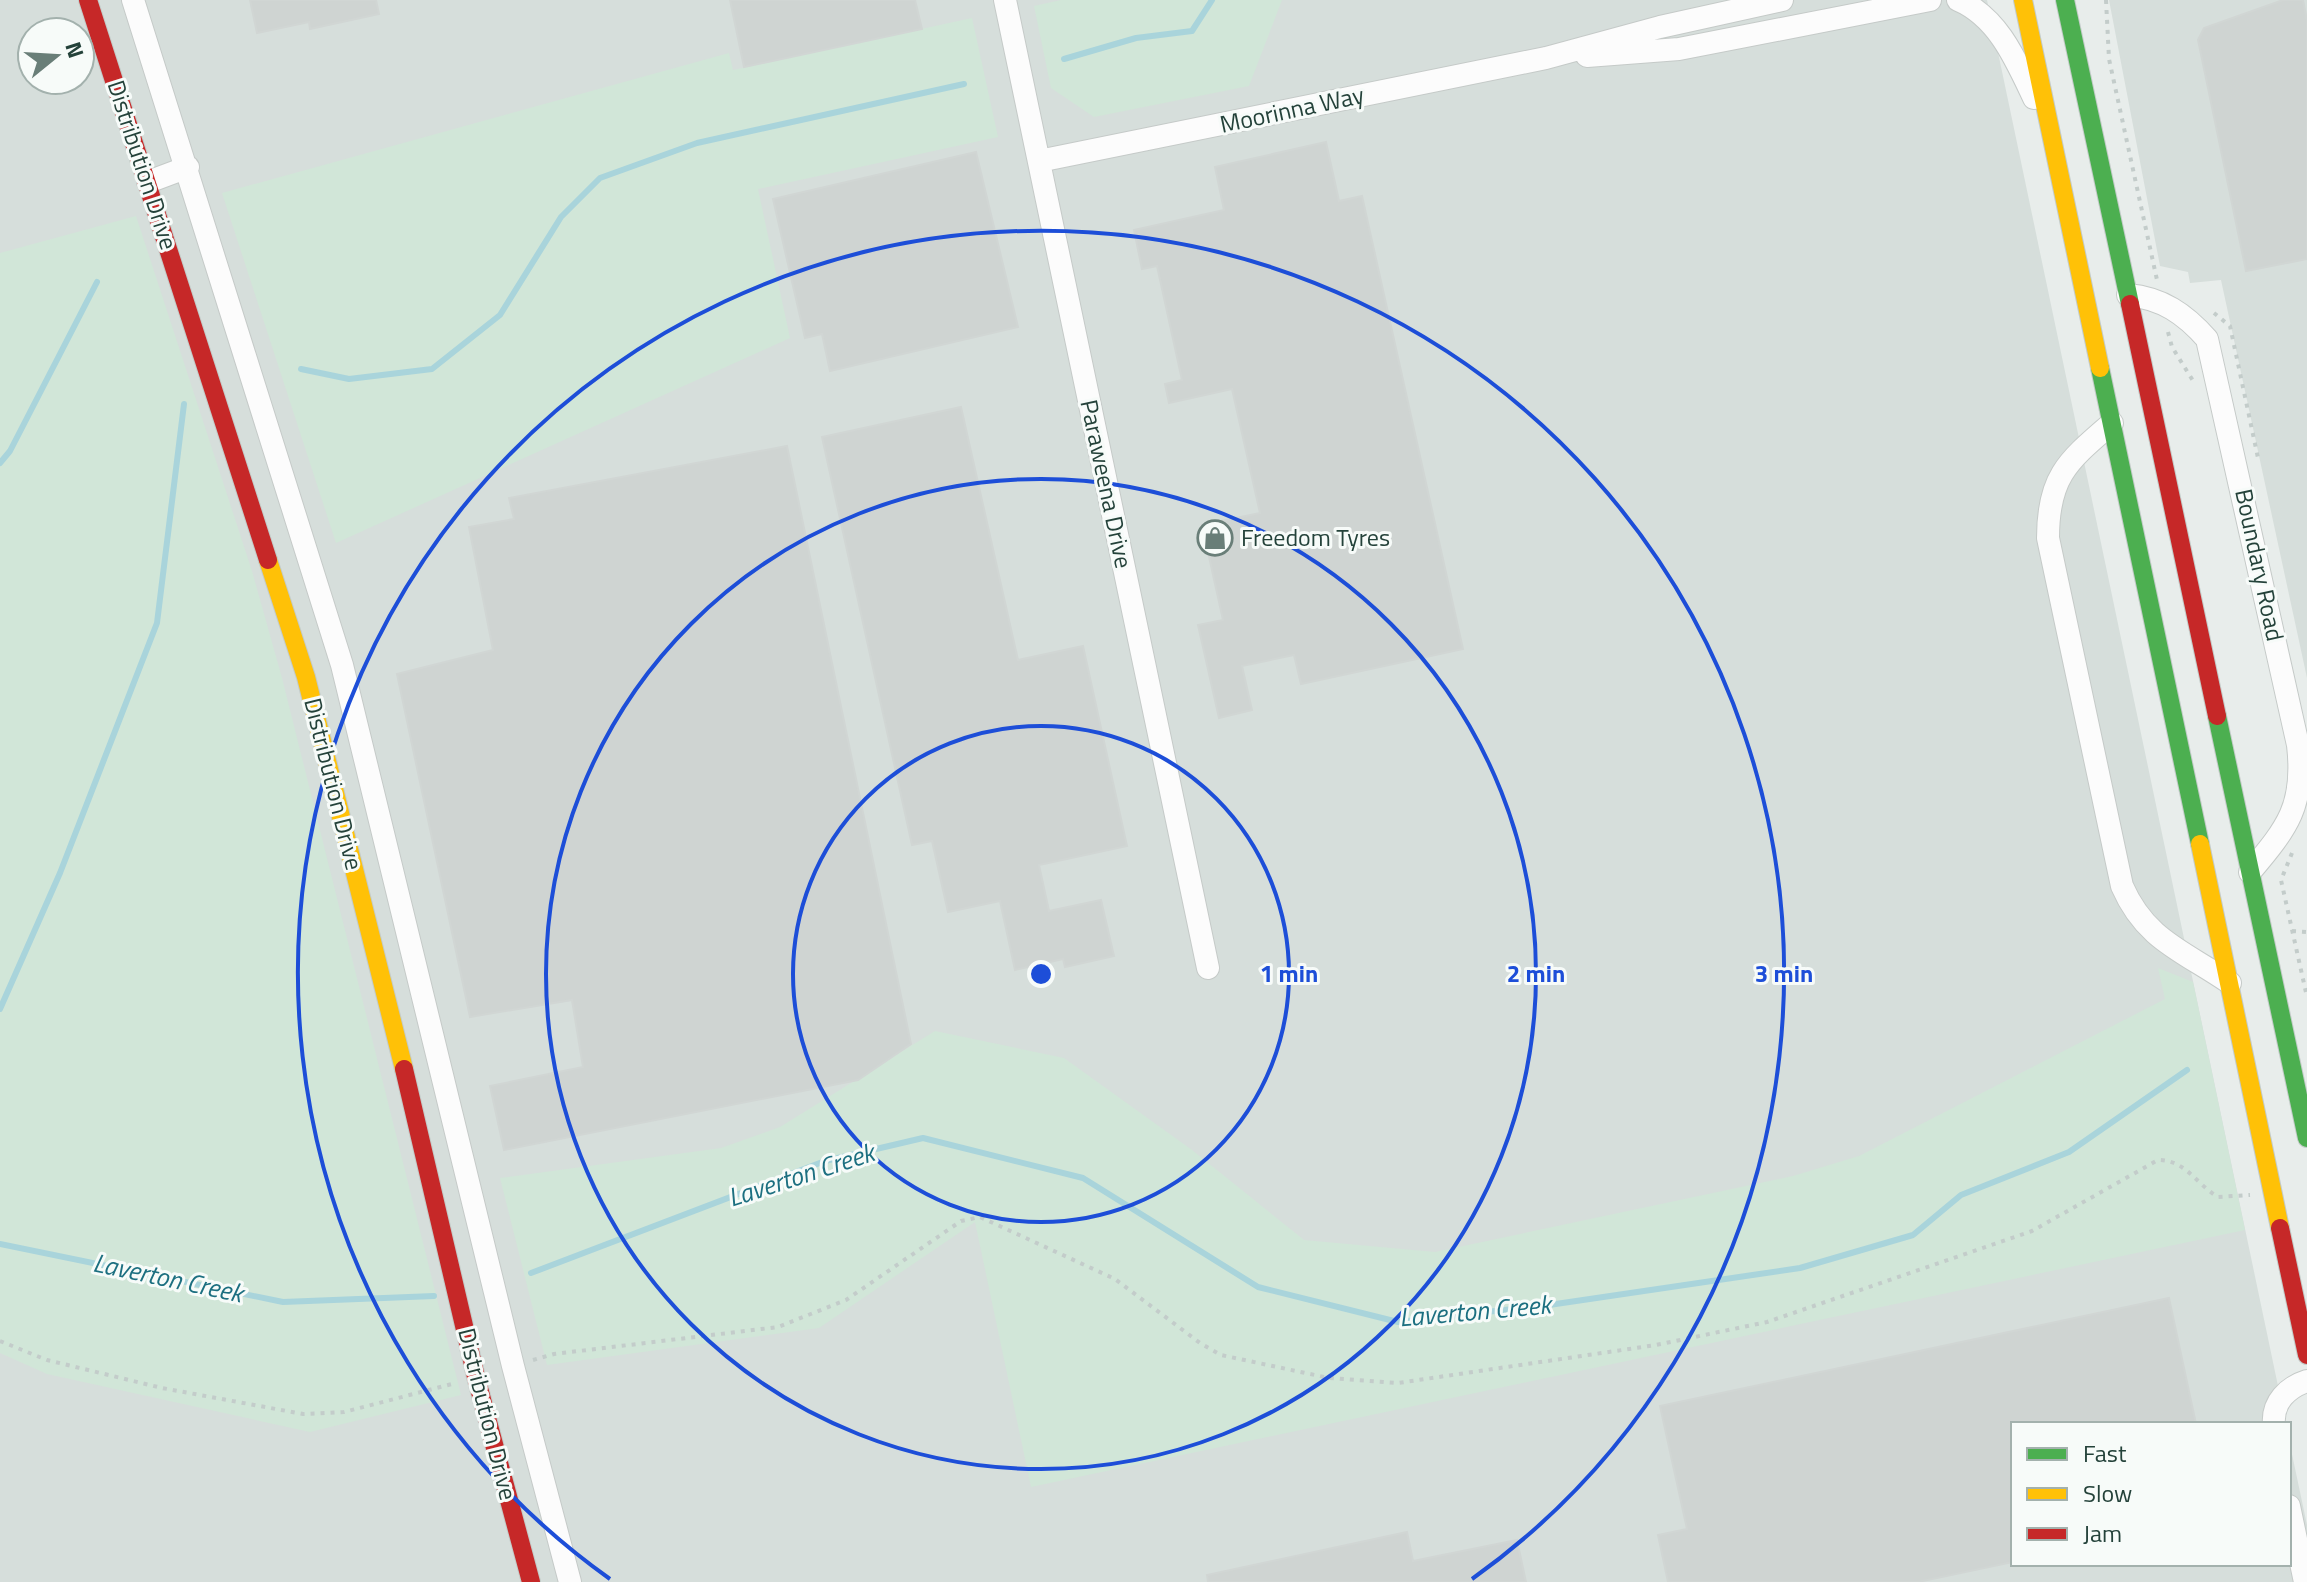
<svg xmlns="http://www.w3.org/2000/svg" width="2307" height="1582" viewBox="0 0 2307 1582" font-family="'Titillium Web',sans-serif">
  <rect width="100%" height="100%" fill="#e8edeb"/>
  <path fill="#d6dedb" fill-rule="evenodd" d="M0,0H1987L2286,1424H2013V1564H2289V1440L2307,1525V1582H0ZM32,32H80V80H32Z
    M2109,0H2307V678L2221,280L2190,283L2188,272L2160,266Z"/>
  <path fill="#d1e6d8" d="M1061,0H1282L1249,86L1094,117L1051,88L1034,6Z
    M972,18L998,137L758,189L790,338L336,543L222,193L729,53L733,70Z
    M136,216L252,571L282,678L461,1395L310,1432L47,1374L0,1353V253Z
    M2158,968L2193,982L2245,1230L1031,1487L975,1222L819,1328L547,1365L500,1178L721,1148L780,1127L935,1031L1064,1058L1192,1150L1304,1240L1435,1252L1793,1176L1859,1156L2165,999Z"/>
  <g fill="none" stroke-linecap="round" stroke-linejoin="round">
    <path stroke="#a9d4db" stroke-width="6" d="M1064,59L1136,38L1192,31L1212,0
      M301,369L349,379L432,369L500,315L561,217L600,178L697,143L964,84
      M0,463L10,451L97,282
      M0,1009L60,873L157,623L184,404
      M0,1244L283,1302L434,1296
      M531,1273L825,1161L923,1138L1083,1178L1258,1287L1398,1322L1549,1305L1800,1268L1913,1235L1961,1195L2069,1152L2187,1070"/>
  </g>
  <path fill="#cfd4d2" stroke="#d1d6d4" stroke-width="2" d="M250,0H376L379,14L310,29L309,22L257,33Z
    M730,0H915L922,29L744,67Z
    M2283,0H2303L2307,20V259L2246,271L2198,40L2204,28Z
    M1326,142L1339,201L1362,196L1463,649L1301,684L1294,655L1242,666L1252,710L1219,718L1198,625L1223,620L1202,525L1260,513L1232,389L1169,403L1165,384L1182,380L1157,266L1142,269L1134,230L1224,210L1215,167Z
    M976,152L1018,327L830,371L822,334L805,338L773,199Z
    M961,407L1018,660L1083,646L1127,846L1039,865L1049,911L1101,900L1114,956L1065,967L1063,959L1015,970L1000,901L948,912L932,841L912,845L822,437Z
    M787,446L911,1044L858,1080L504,1150L490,1086L583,1067L572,1000L470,1017L397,674L493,650L469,527L514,519L509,498Z
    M2169,1298L2196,1424H2013V1562L1918,1582H1668L1658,1535L1687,1529L1660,1406Z
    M1407,1532L1413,1561L1517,1540L1526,1582H1208L1207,1575Z"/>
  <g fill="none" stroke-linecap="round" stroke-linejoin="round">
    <defs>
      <path id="street" d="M133,0L342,665L513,1366L570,1582
        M1005,0L1208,968
        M1958,0C1998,17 2016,60 2034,98
        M1587,56L1679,49L1930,0
        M1039,161L1546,58L1660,27L1782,0
        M148,182L188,167
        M2128,295C2162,298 2185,314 2207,339L2298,745C2305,805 2288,827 2250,872
        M2112,423C2068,461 2048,476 2048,538L2122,886C2146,941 2184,951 2230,983
        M2274,1424C2272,1402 2288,1387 2307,1381
        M2289,1506L2305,1582"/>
      <path id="fast" d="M2065,0L2130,304
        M2100,368L2200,844
        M2217,716L2307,1138"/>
      <path id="slow" d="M2023,0L2100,368
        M268,560L306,677L404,1069
        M2200,844L2280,1228"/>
      <path id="jam" d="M88,0L268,560
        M2130,304L2217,716
        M404,1069L476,1377L531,1582
        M2280,1228L2307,1355"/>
    </defs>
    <use href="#street" stroke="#c5cac8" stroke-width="24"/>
    <use href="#fast" stroke="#c3cbc8" stroke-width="20"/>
    <use href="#slow" stroke="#c3cbc8" stroke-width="20"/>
    <use href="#jam" stroke="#c3cbc8" stroke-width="20"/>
    <path stroke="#c3ccca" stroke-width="4" stroke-dasharray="4 6" stroke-linecap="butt" d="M2106,0L2109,59L2157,280
      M2214,313L2230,326L2258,458
      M2168,332L2172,347L2195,384
      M2292,853L2281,880L2307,997
      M2292,931L2307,932
      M0,1341L47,1360L162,1388L303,1414L344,1412L452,1384
      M533,1360L554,1354L778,1327L846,1300L961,1221L980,1217L1115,1279L1200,1343L1221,1355L1329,1378L1398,1383L1656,1345L1767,1322L2032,1231L2158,1160C2186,1160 2196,1184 2218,1197L2250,1195"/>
    <use href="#street" stroke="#fcfcfc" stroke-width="22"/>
    <use href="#fast" stroke="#4caf50" stroke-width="18"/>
    <use href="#slow" stroke="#ffc107" stroke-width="18"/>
    <use href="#jam" stroke="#c62828" stroke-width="18"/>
  </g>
  <g fill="none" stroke="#1d4ed8" stroke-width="4">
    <circle cx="1041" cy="974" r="248"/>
    <circle cx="1041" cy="974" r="495"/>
    <path d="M610 1579A743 743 0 1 1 1472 1579"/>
  </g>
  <defs>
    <symbol id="shop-ring" viewBox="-11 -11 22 22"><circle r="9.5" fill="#f7fbf9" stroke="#697e78" stroke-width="1.5"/><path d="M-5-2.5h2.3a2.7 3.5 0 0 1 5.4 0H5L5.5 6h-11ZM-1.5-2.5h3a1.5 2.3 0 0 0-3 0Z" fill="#697e78"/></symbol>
  </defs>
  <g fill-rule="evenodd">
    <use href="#shop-ring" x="1195" y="518" width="40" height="40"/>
  </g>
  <g text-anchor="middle" stroke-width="6" stroke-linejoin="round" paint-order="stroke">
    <g font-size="24" fill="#24423a" stroke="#f7fbf9">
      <text transform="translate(1292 110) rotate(-12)" y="8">Moorinna Way</text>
      <text transform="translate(142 165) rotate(72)" y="8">Distribution Drive</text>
      <text transform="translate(1106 484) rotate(78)" y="8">Paraweena Drive</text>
      <text transform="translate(2259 565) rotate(78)" y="8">Boundary Road</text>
      <text transform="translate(333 784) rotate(76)" y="8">Distribution Drive</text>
      <text transform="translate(487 1414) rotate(76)" y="8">Distribution Drive</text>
    </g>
    <g font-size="24" fill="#24423a" stroke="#f7fbf9" text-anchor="start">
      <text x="1241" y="546">Freedom Tyres</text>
    </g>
    <g font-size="26" font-style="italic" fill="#1c6f80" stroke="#f7fbf9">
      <text transform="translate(801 1175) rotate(-18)" y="9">Laverton Creek</text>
      <text transform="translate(168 1278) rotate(12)" y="9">Laverton Creek</text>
      <text transform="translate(1475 1311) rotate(-5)" y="9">Laverton Creek</text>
    </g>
  </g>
  <circle cx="1041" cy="974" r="12" fill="#1d4ed8" stroke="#f7fbf9" stroke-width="4"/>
  <g font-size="24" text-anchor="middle" font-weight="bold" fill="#1d4ed8" stroke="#f7fbf9" stroke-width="6" stroke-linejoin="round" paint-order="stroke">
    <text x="1289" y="982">1 min</text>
    <text x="1536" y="982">2 min</text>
    <text x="1784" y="982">3 min</text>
  </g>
  <rect x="2011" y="1422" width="280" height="144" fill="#f7fbf9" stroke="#a3b1ad" stroke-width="2"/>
  <rect x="2027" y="1448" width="40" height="12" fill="#4caf50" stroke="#a3b1ad" stroke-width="2"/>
  <text x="2083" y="1462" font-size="24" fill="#24423a">Fast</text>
  <rect x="2027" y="1488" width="40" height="12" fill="#ffc107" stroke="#a3b1ad" stroke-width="2"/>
  <text x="2083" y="1502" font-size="24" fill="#24423a">Slow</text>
  <rect x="2027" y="1528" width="40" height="12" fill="#c62828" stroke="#a3b1ad" stroke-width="2"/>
  <text x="2083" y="1542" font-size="24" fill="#24423a">Jam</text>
  <g transform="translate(56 56) rotate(72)"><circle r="38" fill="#f7fbf9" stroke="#a3b1ad" stroke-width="2"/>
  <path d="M0-6L14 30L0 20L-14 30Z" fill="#697e78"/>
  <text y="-12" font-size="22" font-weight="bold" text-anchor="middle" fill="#24423a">N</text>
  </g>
</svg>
